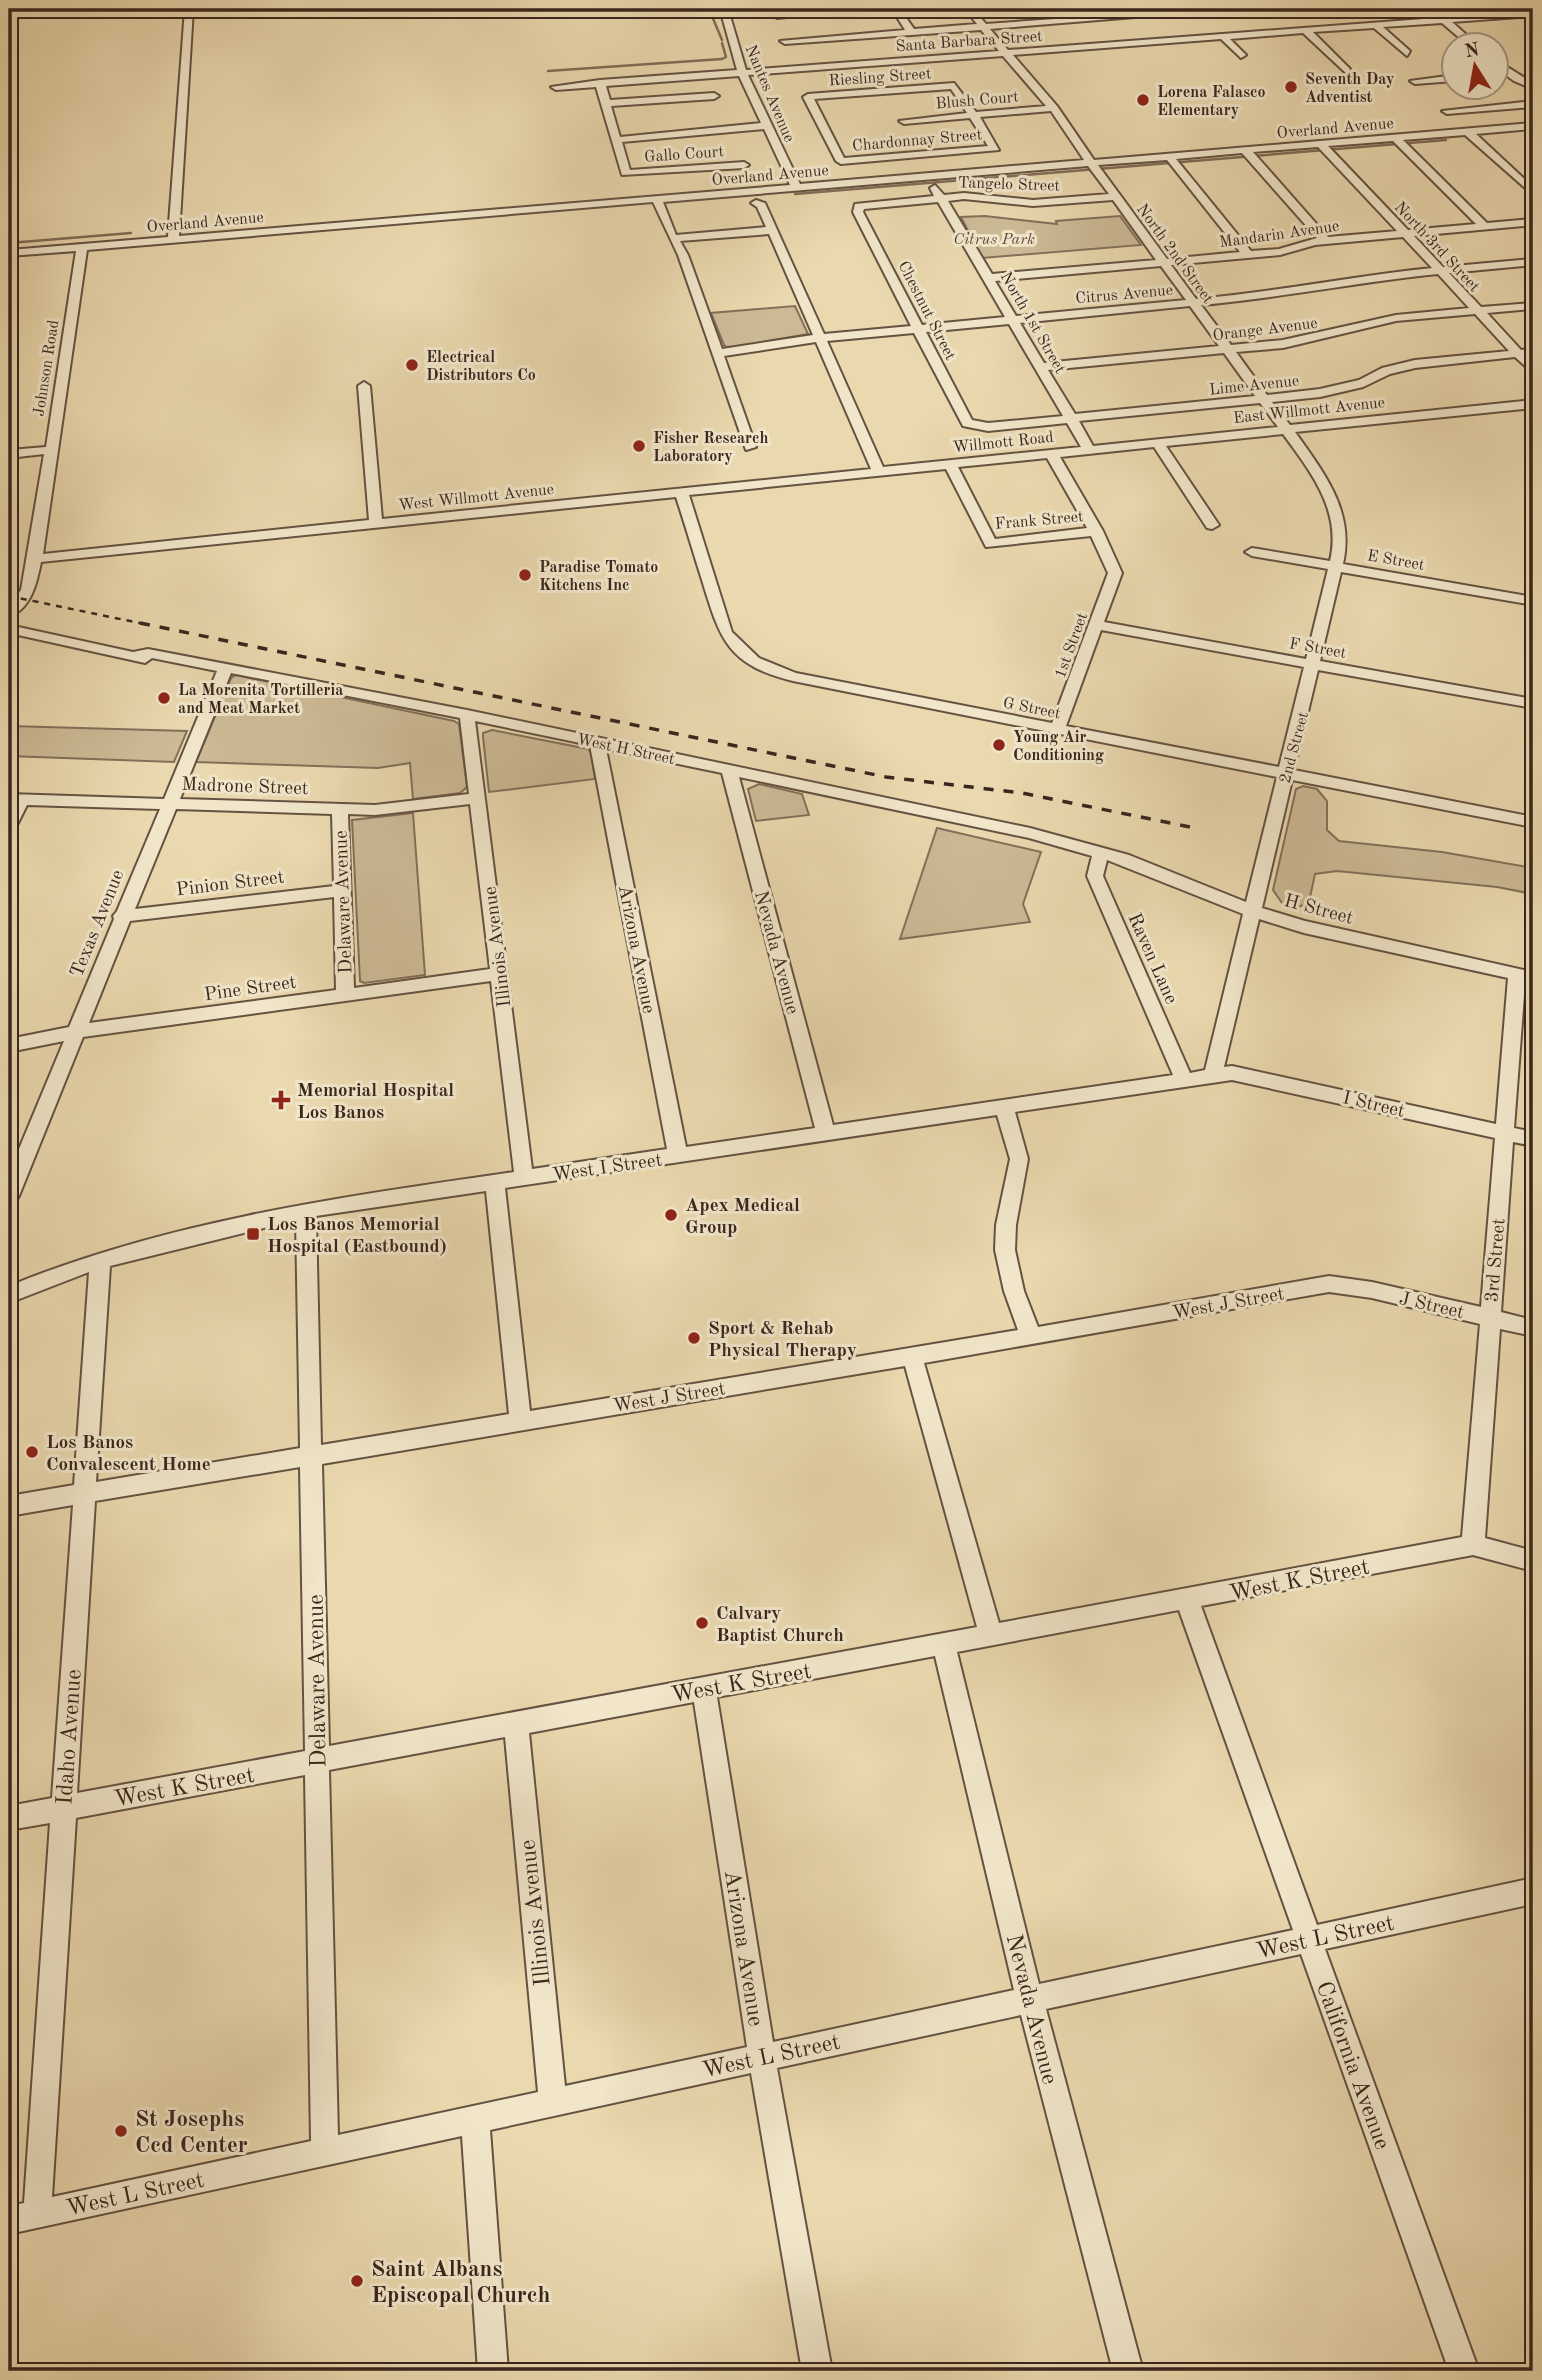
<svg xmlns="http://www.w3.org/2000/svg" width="1542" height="2380" viewBox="0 0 1542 2380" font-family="'Old Standard TT',serif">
  <rect width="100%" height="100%" fill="#ead8ae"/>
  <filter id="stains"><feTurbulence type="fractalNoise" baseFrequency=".00286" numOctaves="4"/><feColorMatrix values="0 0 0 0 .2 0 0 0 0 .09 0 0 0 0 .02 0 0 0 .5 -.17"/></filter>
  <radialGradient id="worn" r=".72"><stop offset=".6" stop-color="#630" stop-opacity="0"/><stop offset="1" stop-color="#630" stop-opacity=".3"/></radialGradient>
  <path fill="#ccba96" stroke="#82705a" stroke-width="2" d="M985,216L1057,224L1056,221L1120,216L1141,245L982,258L961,217Z
    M795,306L808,334L728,348L724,345L711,313Z
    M236,675L454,721L459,724L467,787L460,793L413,799L410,763L378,768L196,762L231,678Z
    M9,726L187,731L174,762L9,756Z
    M492,730L588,749L591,753L595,779L489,792L483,737V733Z
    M759,784L802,794L809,815L756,821L748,789Z
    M1303,786L1317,789L1327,801V830L1339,841L1442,852L1533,868V894L1497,887L1337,871L1315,874L1309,902L1295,909L1282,903L1273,890L1296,789Z
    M413,813L425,975L364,983L360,981L352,820Z
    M937,828L1041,852L1023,904L1030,922L900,939Z"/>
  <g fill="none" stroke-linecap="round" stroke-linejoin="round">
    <path stroke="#7f6c57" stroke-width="2.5" d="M709,9L722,40
      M548,71L722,59L726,57L722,43
      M795,194L1446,140
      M9,243L131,233"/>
    <defs>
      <path id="minor" d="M185,9H193L179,236L790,185L764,129L622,142L630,170L744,162L749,165L744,168L622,175L596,87L556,90L551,87L600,80L737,70L720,9H728L746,70L999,51L981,30L785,44L780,41L905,30L892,9H900L914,29L977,24L965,9H973L986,24L1196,9H1233L990,29L1008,50L1437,18L1440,13L1446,17L1533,10V16L1452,22L1479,46H1469L1442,23L1383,27L1410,51L1407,56L1374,28L1313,32L1350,69L1347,74L1303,33L1230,39L1246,55L1241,58L1221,39L1013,55L1057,106L1094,160L1533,123V129L1476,134L1533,187V195L1465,135L1403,140L1487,223L1533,219V225L1414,236L1443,267L1533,259V265L1449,273L1481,307L1533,303V309L1487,313L1521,350L1533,349V355L1527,356L1533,362V373L1515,357L1415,368L1390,374L1363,387L1320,397L1272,402L1290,425L1533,400V408L1295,432C1324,473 1355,511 1343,564L1533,597V605L1341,572L1320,661L1533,699V708L1318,670L1294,770L1533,817V827L1292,780L1262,908L1305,921L1533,972V984L1525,982L1514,1128L1533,1132V1146L1513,1142L1501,1312L1533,1320V1336L1500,1329L1485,1538L1533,1551V1571L1473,1555L1201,1606L1317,1925L1533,1878V1904L1325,1949L1479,2371H1449L1301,1954L1046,2009L1143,2371H1113L1021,2015L777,2068L832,2371H802L751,2073L490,2130L508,2371H478L462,2136L9,2234V2206L24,2203L50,1823L9,1830V1806L52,1798L73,1505L9,1516V1496L74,1485L89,1272L9,1303V1286C170,1220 342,1197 514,1172L491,981L83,1037L19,1196L16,1201L9,1203V1173L64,1041L9,1052V1039L69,1027L114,919L113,916L117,911L160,809L27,805L15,829L9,830V794L164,799L217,671L152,658L145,663L9,633V625L133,652L148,649L467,710L1030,828L1129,855L1246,902L1277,777L793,681C727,665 720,639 702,580C693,552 685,524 676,497L41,562C37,582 31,610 9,616V604L21,590L44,454L9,458V450L46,447L76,251L9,256V250L168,237ZM1003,56L1046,106L976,112L954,83L808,94L803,97L836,161L841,164L999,150L980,117L1051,111L1084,160L800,184L748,75ZM739,76L761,123L620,137L611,106L714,99L719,96L714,93L610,100L606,86ZM951,89L967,113L899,121L904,124L970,118L988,146L844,158L814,99ZM1393,141L1476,224L1408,230L1328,146ZM1318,147L1397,231L1328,237L1253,152ZM1242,153L1317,238L1279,249L1251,251L1176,159ZM1167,160L1240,252L1167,259L1098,165ZM1088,166L1109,194L1033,200L964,193L944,195L935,185L930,188L934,196L855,204L853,212L911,326L824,334L765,203L756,200L751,203L757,207L766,227L676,235L663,202ZM964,199L1033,206L1113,200L1156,260L992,274L948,201ZM653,202L678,255L746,450L756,447L724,356L816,342L871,469L382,519L370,386L364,382L358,386L369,520L43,554L87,250ZM938,202L1005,317L922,325L863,212L864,209ZM769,234L813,335L722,349L688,255L680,241ZM1403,237L1432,268C1353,276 1276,292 1196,299L1171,265L1280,255L1315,245ZM1161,266L1186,300L1016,316L995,281ZM1438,274L1469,308L1396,315L1283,340L1231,345L1201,305C1281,298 1358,282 1438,274ZM1190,306L1219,346L1044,363L1020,323ZM1475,314L1509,351L1415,360L1382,368L1359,380L1320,389L1267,395L1236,352L1283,348L1396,321ZM1009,324L1063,416L988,423L972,420L926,332ZM914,333L963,426L988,431L1067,423L1081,447L883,467L827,341ZM1224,353L1255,396L1075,414L1048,370ZM1260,403L1278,427L1093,446L1079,421ZM1283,434C1311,472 1342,511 1330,561L1252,548L1245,552L1252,556L1328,569L1306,659L1104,622L1122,573L1103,531L1060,457L1154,447L1207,528L1212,529L1219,525L1166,446ZM1047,458L1087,528L995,539L958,467ZM946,469L986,547L1091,536L1108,573L1052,723L796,673L759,658L732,632L689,495ZM1101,630L1304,667L1279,767L1066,726ZM231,673L460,718L469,794L375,805L180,799ZM475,721L590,745L667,1149L532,1169ZM606,749L722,773L815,1128L686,1147ZM739,777L1029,838L1092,856L1087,876L1173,1075L833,1125ZM470,804L490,969L354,988L348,814L375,815ZM176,809L332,814L334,886L135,909ZM1107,860L1243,914L1205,1070L1190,1073L1103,876ZM334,897L336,990L89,1023L130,921ZM1259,919L1304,933L1508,978L1496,1124L1232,1066L1224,1067ZM1232,1080L1495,1138L1481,1307L1372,1282L1329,1276L1038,1327L1024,1291L1015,1250L1016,1225L1028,1159L1015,1112ZM997,1115L1010,1159L996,1225L995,1250L1004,1291L1018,1330L530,1411L505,1188ZM486,1191L509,1414L321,1445L316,1216ZM296,1220L300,1448L96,1482L110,1266ZM1329,1292L1372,1298L1480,1324L1462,1537L999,1623L924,1363ZM905,1366L977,1627L329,1746L322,1464ZM300,1467L305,1751L77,1793L95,1501ZM1179,1610L1293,1930L1039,1984L957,1652ZM935,1656L1014,1990L773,2042L717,1697ZM694,1702L747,2047L565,2086L529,1733ZM505,1737L538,2092L338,2135L329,1770ZM305,1775L311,2141L52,2197L76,1818Z
        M827,9H864L777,18L773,15Z
        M1496,60L1533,83V89L1514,81L1496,68Z
        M1454,75V81L1415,84L1410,81Z
        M1533,101V107L1447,114L1442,111Z"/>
    </defs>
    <use href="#minor" stroke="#655242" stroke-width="4"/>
    <use href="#minor" fill="#f1e6ca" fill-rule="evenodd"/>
    <path stroke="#39261e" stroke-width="2.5" stroke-dasharray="6 6" stroke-linecap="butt" d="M9,596L149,625"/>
    <path stroke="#39261e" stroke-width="3.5" stroke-dasharray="10 10" stroke-linecap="butt" d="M140,623L886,777L1022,793L1195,828"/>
  </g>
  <g fill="#8f2418" stroke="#f1e6ca" stroke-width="2.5">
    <circle cx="1291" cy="87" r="7"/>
    <circle cx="1143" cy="100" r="7"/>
    <circle cx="412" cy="365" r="7"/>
    <circle cx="639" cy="446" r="7"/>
    <circle cx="525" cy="575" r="7"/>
    <circle cx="164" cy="698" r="7"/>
    <circle cx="999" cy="745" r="7"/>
    <path d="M277.5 1089.5h7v7h7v7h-7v7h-7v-7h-7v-7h7z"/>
    <circle cx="671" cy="1215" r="7"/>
    <rect x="246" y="1227" width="14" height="14" rx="3.5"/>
    <circle cx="694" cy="1338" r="7"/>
    <circle cx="32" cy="1452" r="7"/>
    <circle cx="702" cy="1623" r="7"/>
    <circle cx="121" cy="2131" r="7"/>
    <circle cx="357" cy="2281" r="7"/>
  </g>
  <g text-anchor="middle" stroke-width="6" stroke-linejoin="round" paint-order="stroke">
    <g font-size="16" fill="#39261e" stroke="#f1e6ca">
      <text transform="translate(969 40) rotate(-4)" y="6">Santa Barbara Street</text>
      <text transform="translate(880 76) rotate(-4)" y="6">Riesling Street</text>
      <text transform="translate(771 93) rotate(67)" y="6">Nantes Avenue</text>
      <text transform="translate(977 99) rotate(-5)" y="6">Blush Court</text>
      <text transform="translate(1335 127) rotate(-5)" y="6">Overland Avenue</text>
      <text transform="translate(917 139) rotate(-5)" y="6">Chardonnay Street</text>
      <text transform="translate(684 153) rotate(-4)" y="6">Gallo Court</text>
      <text transform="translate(770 174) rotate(-5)" y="6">Overland Avenue</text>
      <text transform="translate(1009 183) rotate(2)" y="6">Tangelo Street</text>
      <text transform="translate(205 221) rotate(-5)" y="6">Overland Avenue</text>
      <text transform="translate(1279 233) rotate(-8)" y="6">Mandarin Avenue</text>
      <text transform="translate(1438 246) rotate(47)" y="6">North 3rd Street</text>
      <text transform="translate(1176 253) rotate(54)" y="6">North 2nd Street</text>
      <text transform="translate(1124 293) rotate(-5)" y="6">Citrus Avenue</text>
      <text transform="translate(928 310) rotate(63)" y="6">Chestnut Street</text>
      <text transform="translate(1034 322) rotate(60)" y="6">North 1st Street</text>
      <text transform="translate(1265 328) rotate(-7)" y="6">Orange Avenue</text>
      <text transform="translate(45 368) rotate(-81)" y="6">Johnson Road</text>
      <text transform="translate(1254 384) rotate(-6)" y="6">Lime Avenue</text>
      <text transform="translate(1309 409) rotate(-6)" y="6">East Willmott Avenue</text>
      <text transform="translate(1003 441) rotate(-6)" y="6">Willmott Road</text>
      <text transform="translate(476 496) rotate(-6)" y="6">West Willmott Avenue</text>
      <text transform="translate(1039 519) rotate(-5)" y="6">Frank Street</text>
      <text transform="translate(1396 559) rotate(10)" y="6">E Street</text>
      <text transform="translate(1070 645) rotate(-70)" y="6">1st Street</text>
      <text transform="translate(1318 647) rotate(10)" y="6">F Street</text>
      <text transform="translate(1032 707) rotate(11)" y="6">G Street</text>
      <text transform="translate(1293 747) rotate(-75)" y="6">2nd Street</text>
      <text transform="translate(626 748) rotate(12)" y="6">West H Street</text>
    </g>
    <g font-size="16" font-weight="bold" fill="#39261e" stroke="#f1e6ca" text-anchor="start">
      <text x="1305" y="84">Seventh Day<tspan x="1305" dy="18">Adventist</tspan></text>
      <text x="1157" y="97">Lorena Falasco<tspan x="1157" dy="18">Elementary</tspan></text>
      <text x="426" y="362">Electrical<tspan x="426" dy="18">Distributors Co</tspan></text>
      <text x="653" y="443">Fisher Research<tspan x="653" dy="18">Laboratory</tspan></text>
      <text x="539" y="572">Paradise Tomato<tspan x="539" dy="18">Kitchens Inc</tspan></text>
      <text x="178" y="695">La Morenita Tortilleria<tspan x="178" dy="18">and Meat Market</tspan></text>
      <text x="1013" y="742">Young Air<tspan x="1013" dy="18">Conditioning</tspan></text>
    </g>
    <g font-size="16" font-style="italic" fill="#5e4b3c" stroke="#f1e6ca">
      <text x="994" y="244">Citrus Park</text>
    </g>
    <g font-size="19" fill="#39261e" stroke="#f1e6ca">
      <text transform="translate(245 785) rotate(2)" y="7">Madrone Street</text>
      <text transform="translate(230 882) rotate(-7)" y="7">Pinion Street</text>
      <text transform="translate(342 902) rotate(-92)" y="7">Delaware Avenue</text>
      <text transform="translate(1319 908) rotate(15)" y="7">H Street</text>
      <text transform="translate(96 923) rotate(-68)" y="7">Texas Avenue</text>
      <text transform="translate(496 947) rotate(-97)" y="7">Illinois Avenue</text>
      <text transform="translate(638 949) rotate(79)" y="7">Arizona Avenue</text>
      <text transform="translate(778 952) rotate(75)" y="7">Nevada Avenue</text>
      <text transform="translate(1154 958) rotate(66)" y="7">Raven Lane</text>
      <text transform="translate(250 987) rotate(-8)" y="7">Pine Street</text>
      <text transform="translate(1374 1103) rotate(13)" y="7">I Street</text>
      <text transform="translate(607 1166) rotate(-8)" y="7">West I Street</text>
      <text transform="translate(1494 1260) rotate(-85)" y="7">3rd Street</text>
      <text transform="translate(1228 1302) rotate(-10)" y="7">West J Street</text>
      <text transform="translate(1432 1304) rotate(13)" y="7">J Street</text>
      <text transform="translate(669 1396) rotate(-9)" y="7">West J Street</text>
    </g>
    <g font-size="19" font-weight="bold" fill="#39261e" stroke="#f1e6ca" text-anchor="start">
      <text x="297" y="1096">Memorial Hospital<tspan x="297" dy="22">Los Banos</tspan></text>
      <text x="685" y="1211">Apex Medical<tspan x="685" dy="22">Group</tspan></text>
      <text x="267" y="1230">Los Banos Memorial<tspan x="267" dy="22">Hospital (Eastbound)</tspan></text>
      <text x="708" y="1334">Sport &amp; Rehab<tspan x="708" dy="22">Physical Therapy</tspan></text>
      <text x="46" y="1448">Los Banos<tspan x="46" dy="22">Convalescent Home</tspan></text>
      <text x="716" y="1619">Calvary<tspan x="716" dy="22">Baptist Church</tspan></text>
    </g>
    <g font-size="23" fill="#39261e" stroke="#f1e6ca">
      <text transform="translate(1299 1579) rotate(-11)" y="8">West K Street</text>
      <text transform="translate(316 1681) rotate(-91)" y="8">Delaware Avenue</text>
      <text transform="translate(741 1682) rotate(-10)" y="8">West K Street</text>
      <text transform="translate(68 1737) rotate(-86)" y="8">Idaho Avenue</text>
      <text transform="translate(184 1786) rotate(-10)" y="8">West K Street</text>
      <text transform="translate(534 1913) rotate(-96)" y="8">Illinois Avenue</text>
      <text transform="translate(1325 1936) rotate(-12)" y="8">West L Street</text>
      <text transform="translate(745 1948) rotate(81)" y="8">Arizona Avenue</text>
      <text transform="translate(1033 2009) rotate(76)" y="8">Nevada Avenue</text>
      <text transform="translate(771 2055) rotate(-12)" y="8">West L Street</text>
      <text transform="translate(1354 2065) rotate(70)" y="8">California Avenue</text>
      <text transform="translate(135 2193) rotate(-12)" y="8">West L Street</text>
    </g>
    <g font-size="23" font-weight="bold" fill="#39261e" stroke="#f1e6ca" text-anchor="start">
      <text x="135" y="2126">St Josephs<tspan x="135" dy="26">Ccd Center</tspan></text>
      <text x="371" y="2276">Saint Albans<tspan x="371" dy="26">Episcopal Church</tspan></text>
    </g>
  </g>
  <rect width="1542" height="2380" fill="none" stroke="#ead8ae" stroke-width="35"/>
  <rect x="10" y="10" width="1521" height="2359" fill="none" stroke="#39261e" stroke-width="3.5"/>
  <rect x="18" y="18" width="1507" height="2345" fill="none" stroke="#39261e" stroke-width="2"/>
  <g transform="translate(1475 66) rotate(349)"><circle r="33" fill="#f1e6ca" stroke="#a79985" stroke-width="2"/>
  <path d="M0-5L12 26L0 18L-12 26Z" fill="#8f2418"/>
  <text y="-10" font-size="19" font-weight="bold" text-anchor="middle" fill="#39261e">N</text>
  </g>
  <rect width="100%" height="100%" filter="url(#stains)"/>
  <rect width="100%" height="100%" fill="url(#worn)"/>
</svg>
